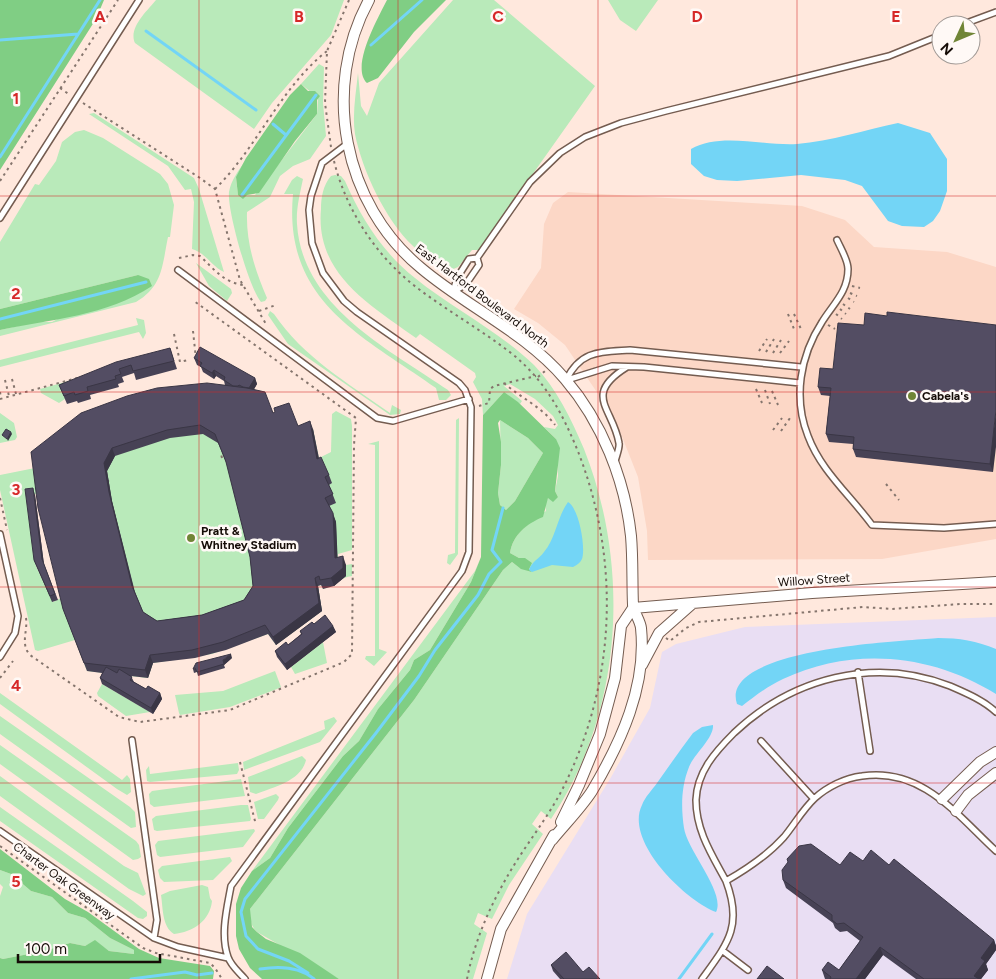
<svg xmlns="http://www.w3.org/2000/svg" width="996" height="979" viewBox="0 0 996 979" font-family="Figtree,sans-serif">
  <rect width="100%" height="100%" fill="#ffe8dd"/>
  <path fill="#fcd7c6" d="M568,192L802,206L845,220L874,247L947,252L996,267V539L882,559L648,560L647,531L638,477L615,419L565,345L538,323L514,309L541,268L544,224L553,203Z"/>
  <path fill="#e9def3" d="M996,617V979H507L527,914L610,779L650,708L662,652L676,644L745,627Z"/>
  <path fill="#b9eaba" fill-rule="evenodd" d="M156,0H344L331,35L272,103L254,129L135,43C128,28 147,11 156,0Z
    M453,0H494L595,86L479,250H472L458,267L446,272C435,264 423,256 413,246C386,221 362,170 355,134C352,115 356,93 358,73L361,106L367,116L379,83Z
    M608,0H658L636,31L620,20Z
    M319,64L324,67L323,103L326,136L310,159L293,166L280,176L270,197L247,212C246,243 255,270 267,298L265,301L261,302C249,288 227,210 229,192C231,180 239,170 245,161L236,178L238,195H255L317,114L318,98L301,84Z
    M94,113L194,178L199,189L224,272C211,266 206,253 192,249L194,202L191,189L185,190L168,166L89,114Z
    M84,130L103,138L160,174L168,184L174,205L170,237H168C162,266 163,286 136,302L0,336V330L36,322H52L138,275L0,309V242L35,184L39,185L56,161L62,142L75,132Z
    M335,175L341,176L345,181C361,218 383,253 415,278C453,309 499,331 534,365C557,389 571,419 584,449C631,567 623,712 551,819L541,811L532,824L543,834L509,885L492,919L478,913L474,924L487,933L473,979H339L257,932C250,925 250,918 250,909L414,700L503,570L512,562L520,568L519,558L510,553C513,533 530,522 546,511L545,504L548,498L558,497L555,491L558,476L556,439L544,427L555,429L558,425L553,416L535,399L510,384L504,386L522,401L520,404L504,392L483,415L482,399L473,382L476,377L475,373L420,334L416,338C370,305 315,274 321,209C321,198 323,185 331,176Z
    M297,176L303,179C300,193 296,209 297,224C302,306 388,349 448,390L451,395L446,400H439L436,388C361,335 283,301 293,194H284L292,180Z
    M196,263L231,289L232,293L227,301L209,286Z
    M270,311L274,314C303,357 348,383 390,413L392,405L401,410L400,414L390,415L288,344L268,315Z
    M136,318L144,320L146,333L143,339L139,332L0,367V360L138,325Z
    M108,370L59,403L41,393L40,389Z
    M336,411L351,419L352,426V550L338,554V558L346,565L352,564V576C341,577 334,586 323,589L322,585L318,586L322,611L276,645L268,634L212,654L153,663L148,678L87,671L75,640L38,651L35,650L0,490V475L35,468L84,422L276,421L301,434L313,429L319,458L331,452L332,414ZM37,494L61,598L53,602L36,566L28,495Z
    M0,413L14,423L17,437L15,440L0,443Z
    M459,418L458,554L450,565L447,563L448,555L455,553L456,420Z
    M500,420L528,438L543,453L515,501L506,510L500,505L498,493L501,465Z
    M379,441V649L387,652L374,666L365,659L366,656H375V445L368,444Z
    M481,557L471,582L430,650L414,660L410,670L378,709L359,741L343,756L288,828L270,858L252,871L475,571Z
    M323,642L327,663L295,674L291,667Z
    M275,671L281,687L277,689L230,707L180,715L179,713L175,695L223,691Z
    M102,684L150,712L126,716L98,696L97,693Z
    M0,693L122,780L127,775L130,779L131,792L127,795L117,789L0,704Z
    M0,716L130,807L135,812L136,827L131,828L0,734Z
    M334,717L337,721L320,742L244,770L243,762L325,729L324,721Z
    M0,745L136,841L139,845L141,857L138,859L133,860L0,764Z
    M302,756L306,760C301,781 274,787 256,794L250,792L248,777Z
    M238,763L239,770L237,774L150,782L147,781L146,770L149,766L150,774Z
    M0,776L124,866L138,873L146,894L143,896L129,889L0,796Z
    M241,779L245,796L154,807L150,804L149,794L152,791Z
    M276,794L279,797L278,800L264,819H258L254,802Z
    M241,805H248L251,819L250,821L157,831L154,830L152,819L156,816Z
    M0,807L133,901L147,912V916L143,919L138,918L0,821Z
    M254,829L255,831L243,847L160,857L157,855L155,845L158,841Z
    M230,857L232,861L213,880L164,882L160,878L158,870L162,866Z
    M0,870L11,874L31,891L52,897L68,913L85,918L110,938L134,950V954L109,951L95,941L85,946L70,943L44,951L3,959L0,958V896L3,887L0,884Z
    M202,885L208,887L210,898L212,901C210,921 193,932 174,934C162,927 163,908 161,895L170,891Z"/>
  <path fill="#80ce84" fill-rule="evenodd" d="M0,0H104L96,19L0,170Z
    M387,0H446L414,32L378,78L367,83C350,67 378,18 387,0Z
    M301,84L308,91H315L320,96L317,100V114L295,141L259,193L247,195L243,199L238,195L236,177L246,158L290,95Z
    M138,275L149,279L152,286C107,316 51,319 0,330V309Z
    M504,392L518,402L556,439L560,448L555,491L558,497L553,502L548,498L543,517C526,524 513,535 510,553L519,558H525L532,563L529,569L532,572L521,569L512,562L503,570L414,700L250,909L252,927L257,932L266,939L300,953L339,979H262L250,968L239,949L236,936V904L241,888L252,871L270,858L288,828L343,756L359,741L378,709L410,670L414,660L430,650L471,582L481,557L483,415ZM500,420L528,438L543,453L515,501L506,510L500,505L498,493L501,465V442L498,423Z
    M0,849L65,899L88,912L139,949L159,958L210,966L214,971L213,979H0V958L3,959L44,951L70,943L85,946L95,940L109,951L134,954V950L110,938L85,918L68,913L52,897L31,891L11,874L0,870Z"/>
  <path fill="#73d5f6" d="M898,123L930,133L947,159V191L940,211L933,221L924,227L902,226L888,221L862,186L845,180L801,175L737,181L717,180L704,176L691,164V149C720,132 764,146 797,144C831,141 865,130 898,123Z
    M568,502C579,508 586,548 582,559C580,563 577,565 573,567L552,565L532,572L529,570C532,561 539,559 544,552C556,538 557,517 568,502Z
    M938,638C959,638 977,641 996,649V694C932,654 853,646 783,679C768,686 755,696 742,706L737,704C718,648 905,641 938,638Z
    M713,725C714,738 694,754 689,767C681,787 681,808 684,828C687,850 726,893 716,912C685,900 624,841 642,805C645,797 652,790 657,783C669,766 681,749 693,733L702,727Z"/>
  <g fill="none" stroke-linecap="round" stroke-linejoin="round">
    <path stroke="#73d5f6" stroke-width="3" d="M146,31L256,110
      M0,40L78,34
      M371,45L422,0
      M273,124L286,135
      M0,157L100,0
      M242,195L316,95
      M0,319L146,282
      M260,969C278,966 299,966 314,979
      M308,973L289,961L258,949L246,936L241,912L245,899L376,733L419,676L435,650L478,595L489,574L501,562L492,550L503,508
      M131,979L185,972L197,975L212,973
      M679,979L712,934"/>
    <defs>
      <path id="lane" d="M961,25L996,12
        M0,218L139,0
        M837,240C841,249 848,260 848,269C848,292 833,304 822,322C800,356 793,398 808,436C821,471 850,495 872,525L944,528L996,524
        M178,270L377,418L393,421L469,399
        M453,292L457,278L469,259L477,258L530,182L560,153L585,137L621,123L666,111L889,56L941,35
        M453,292L466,284L479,265L477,258
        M566,380C581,350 600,352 630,350L801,367
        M567,380L612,366L644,367L800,383
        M615,462C616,456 620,448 619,443C613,408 582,395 627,367
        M0,534L18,616L15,633L0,657
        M858,672L870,751
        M132,740L157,920L154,938
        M761,741L814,799
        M0,831L154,938L178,947L228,958
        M726,881C712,855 696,831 696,800C697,772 715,752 734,733C792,678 874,656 950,686C966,693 983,700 996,712
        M723,951L748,970
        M245,979C239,972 231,966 228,957C220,935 227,908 231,886L462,571L469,552L471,407L465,390L459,383L357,312L344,301L323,273L312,243L309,210L311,196L322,163L347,144
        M702,979C728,943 743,926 726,881C747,869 767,856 784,837C794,825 803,809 815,798C827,787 845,778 862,776C922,767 957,815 996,851"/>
      <path id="street" d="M369,0C321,88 343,204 421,268C467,307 525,332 565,379C602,422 625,480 631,536C633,559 632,582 633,605C634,613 640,620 641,628C647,686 621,742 592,791C581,808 565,824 552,840
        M633,608L812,593L996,582
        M642,665L659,633L693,603
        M942,799L980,762L996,752
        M956,811L968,795L996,773
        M561,822L579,785L600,734L615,678L621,626L633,608
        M487,979L501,929L554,835"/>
    </defs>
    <use href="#lane" stroke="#745c50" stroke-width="8"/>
    <use href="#street" stroke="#745c50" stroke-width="12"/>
    <path stroke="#85756d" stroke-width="2" stroke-dasharray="2.5 4" stroke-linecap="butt" d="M60,88L70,95
      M83,103L200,178L215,189L240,280L266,324
      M331,147L325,103L327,51L349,0
      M334,161C346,210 376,256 416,287C446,310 480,329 511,353C545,380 563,414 579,454C620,561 616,680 565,784C549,817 525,845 507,877C489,908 474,943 467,979
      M0,181L118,0
      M215,189C257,148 280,88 327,51
      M179,258L193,255L200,256C214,269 223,282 243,285
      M852,286L860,288
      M850,293L857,296
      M848,298L854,302
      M843,304L850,309
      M840,309L846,314
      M259,311L276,305
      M788,314L794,329
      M794,314L801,329
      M836,314L842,319
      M828,325L835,329
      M193,331L196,359
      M174,334L180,362L188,360
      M759,351L767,339
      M766,352L774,339
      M773,353L781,340
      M780,353L789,341
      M538,377L545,371
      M12,379L16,394
      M5,380L9,396
      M504,383C521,398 542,407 555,425
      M756,389L762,403
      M765,390L770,404
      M772,391L778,405
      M0,392L1,398
      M0,399L77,378
      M479,406L489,403L490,389L494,386L536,376
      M773,430L782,418
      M781,431L790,418
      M222,458L221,454H223
      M107,480L110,483
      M886,484L899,500
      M0,498L7,530
      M26,618C28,631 20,644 30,655L119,717L140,722L230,710L344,662L352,654L354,445L356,418L194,301
      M666,638L670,641L686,628L699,622L863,607L892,609L960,604H996
      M0,678L13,661
      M240,762L256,825
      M0,846L143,948L156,953L210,963L215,968L222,979"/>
    <use href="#lane" stroke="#fff" stroke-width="5"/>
    <use href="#street" stroke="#fff" stroke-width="10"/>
  </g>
  <path fill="#474255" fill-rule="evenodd" d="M864,325H996L993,472L856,457L853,449V444L829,442L826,434L830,396L821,395L818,387L833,369Z
    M170,348L177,369L136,380L134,373L122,377L124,382L118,384L119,387L90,395L91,399L78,403L77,401L67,404L59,385Z
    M194,358L255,378L257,384L254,389L273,413L298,426L313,429L319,458L329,475L332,483L329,485L336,503L329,506L336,522L337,557L346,565V576L334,586L323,589L321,585L318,586L322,611L276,645L268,634L226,650L195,658L153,663L148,678L131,676L134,682L146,689L160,693L162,699L153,714L102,684L100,678L102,673L87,671L63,609L31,452L225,385L224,381L216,376L214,379L203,372L201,367L197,365ZM203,434L218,443L227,464L250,557L253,586L244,600L202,615L157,621L143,612L135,592L112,501L107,471L115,456L170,438Z
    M35,495L44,564L58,600L52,602L34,560Z
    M314,624L333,626L336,632L287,670L277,657L275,651L288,645L301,634L300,631Z
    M232,658L224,665L225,668L198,676L197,672L194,673L193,669Z
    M863,861L889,865L994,940L996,946V950L986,964L988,970L981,979H916L883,955L865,979H825L822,970H839L860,941L847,931L840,932L835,928L833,923L786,888L783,880L840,865Z
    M551,965L600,979H560L553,971Z"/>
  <path fill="#3a3645" d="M214,370L216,376L214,379L212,373Z
    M255,378L257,384L250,396L248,390Z
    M996,410V447L993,472L990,464Z
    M310,421L313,429L320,467L317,459Z
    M11,432L12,434L8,441L7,439Z
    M112,448L115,456L107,471L112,501L135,594L132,586L109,492L104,463Z
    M33,488L35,495L44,565L42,559Z
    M333,513L336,522L338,566L335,558Z
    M343,556L346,565V576L334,586L331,578Z
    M315,578L318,586L322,611L276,645L273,637Z
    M333,626L336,632L287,670L285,664Z
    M231,654L232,658L224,665L223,660Z
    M150,655L153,663L148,678L145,670Z
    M160,693L162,699L153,714L151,708Z
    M994,940L996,946V950L986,964L988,970L981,979H976L974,976L981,958Z
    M880,947L883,955L865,979H856Z"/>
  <path fill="#534d63" stroke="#3a3645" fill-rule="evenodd" d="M887,312L996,325V410L990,464L853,449L854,437L826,434L831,388L818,387L820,368L833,369L838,323L864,325L865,313L887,316Z
    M200,347L255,378L249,388L243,387L239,385L238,386H233L224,380L225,377L214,370L212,373L200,366L202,363L194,358Z
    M170,348L174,361L133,371L131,365L119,369L121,374L115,376L116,379L87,387L88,391L75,395L74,392L64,396L59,385L116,362Z
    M207,383L247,388L265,392L273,413L275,412L274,408L289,403L298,426L310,421L317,459L321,457L329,475L325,477L333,494L325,498L333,513L335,558L343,556V568L331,578L320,580L319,576L315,578L319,603L273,637L265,625L223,642L192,650L150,655L145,670L84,663L63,609L38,508L31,452L81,413L127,396L157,388ZM200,425L215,434L226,462L250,557L253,586L244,600L202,615L157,621L143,612L132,586L109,492L104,463L112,448L167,430Z
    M6,429L11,432L7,439L2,435Z
    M33,488L42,559L55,594L50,596L34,560L25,489Z
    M325,615L333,626L285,664L275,651L286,642L288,645L302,634L300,631L312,622L314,624Z
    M231,654L223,660L224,664L197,672L195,668L193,669L196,663Z
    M106,667L117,673L119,669L132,677L130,680L146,689L148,686L160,693L151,708L100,678Z
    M811,844L840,865L850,852L863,861L871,850L889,865L894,859L994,940L981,958L985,961L974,976L979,979H924L880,947L856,979H830L831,977L822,970L828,962L839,970L863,937L844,923L837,924L832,920V915L783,880L782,870L788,862L787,859L799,846Z
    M566,952L583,972L589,967L600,979H564L551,965Z
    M767,966L784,979H757Z"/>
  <path fill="none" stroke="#d62828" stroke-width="1" stroke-opacity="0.55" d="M199,0V979M398,0V979M598,0V979M797,0V979M0,196H996M0,392H996M0,587H996M0,783H996"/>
  <g fill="#708536" stroke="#fff9f6" stroke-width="2">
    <circle cx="912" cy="396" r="5"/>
    <circle cx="191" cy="538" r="5"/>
  </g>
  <g text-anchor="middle" stroke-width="5" stroke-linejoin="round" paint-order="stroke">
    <g font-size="12" fill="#150c07" stroke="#fff9f6">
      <text transform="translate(482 296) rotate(37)" y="4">East Hartford Boulevard North</text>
      <text transform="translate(814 580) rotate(-4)" y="4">Willow Street</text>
      <text transform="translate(64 881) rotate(36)" y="4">Charter Oak Greenway</text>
    </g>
    <g font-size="12" font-weight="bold" fill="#150c07" stroke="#fff9f6" text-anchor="start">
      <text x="922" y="400">Cabela's</text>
      <text x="201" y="535">Pratt &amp;<tspan x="201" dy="14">Whitney Stadium</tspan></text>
    </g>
  </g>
  <g font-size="16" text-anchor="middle" font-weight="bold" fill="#d62828" stroke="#fff9f6" stroke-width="5" stroke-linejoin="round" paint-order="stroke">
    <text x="100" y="22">A</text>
    <text x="299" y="22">B</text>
    <text x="498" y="22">C</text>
    <text x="697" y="22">D</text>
    <text x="896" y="22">E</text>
    <text x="16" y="104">1</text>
    <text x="16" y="299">2</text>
    <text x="16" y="495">3</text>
    <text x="16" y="691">4</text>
    <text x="16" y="887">5</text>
  </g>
  <g transform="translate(956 40) rotate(226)"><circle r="24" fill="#fff9f6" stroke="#a19a96"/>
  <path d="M0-4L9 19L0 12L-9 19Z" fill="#708536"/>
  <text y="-8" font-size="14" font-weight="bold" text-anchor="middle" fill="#150c07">N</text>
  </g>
  <path d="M18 954v8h142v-8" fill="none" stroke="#150c07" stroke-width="2.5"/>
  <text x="25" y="954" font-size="15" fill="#150c07" stroke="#fff9f6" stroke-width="4" paint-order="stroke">100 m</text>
</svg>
